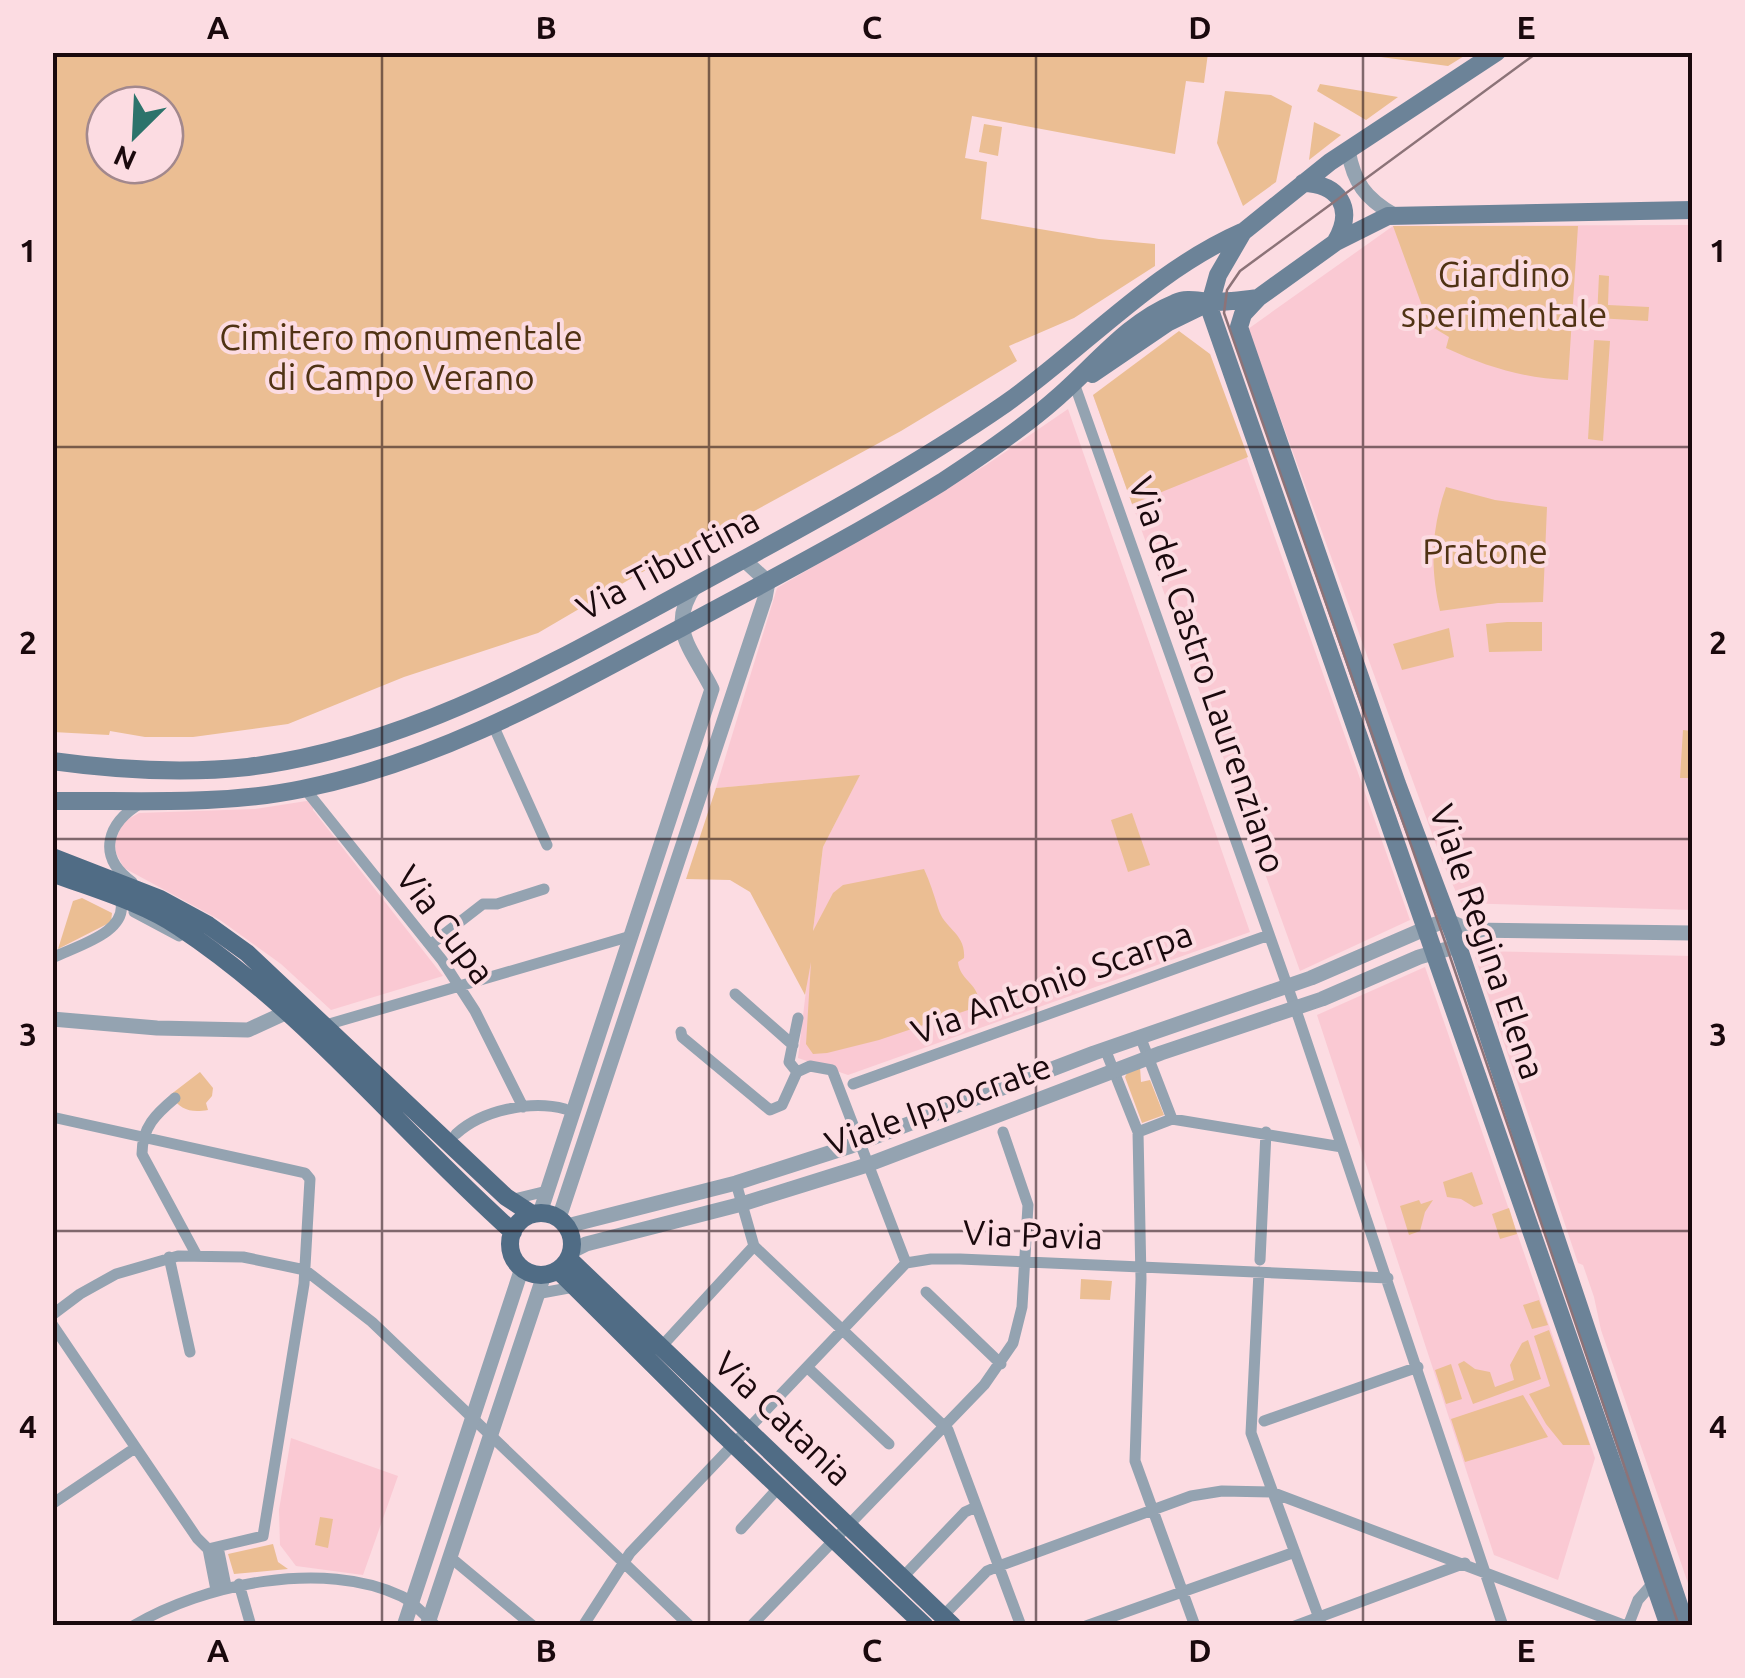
<svg xmlns="http://www.w3.org/2000/svg" width="1745" height="1678" viewBox="0 0 1745 1678" font-family="Ubuntu,sans-serif">
  <rect width="100%" height="100%" fill="#fcdce2"/>
  <path fill="#fac9d3" d="M1692,225V910L1461,903L1442,861L1248,329L1393,226Z
    M1210,354L1410,920L1300,971L1093,395Z
    M1068,409L1250,932L848,1075L798,1058L823,847L859,776L716,788L777,588L986,465Z
    M313,800V810L443,976L331,1010L281,964L220,920L124,868L116,853L115,842L123,822L139,813L255,809Z
    M1479,951L1692,956V1595L1601,1330L1594,1297L1583,1265L1578,1263L1475,957Z
    M1425,967L1595,1458L1558,1580L1494,1555L1317,1015Z
    M291,1438L398,1476L363,1575L296,1566L280,1545L279,1510Z"/>
  <path fill="#ebbe93" fill-rule="evenodd" d="M52,53L53,52L1208,53L1204,83L1186,81L1175,154L972,116L965,158L987,162L981,219L1099,239L1155,244V266L1074,318L1009,346L1017,361L901,431L637,575L538,633L404,677L288,724L193,737H145L110,731L109,735L53,732ZM105,105H165V165H105Z
    M1351,53H1469L1448,66Z
    M1320,84L1398,97L1366,120L1317,91Z
    M1225,91L1271,95L1292,106L1276,182L1243,206L1217,143Z
    M1314,122L1341,135L1309,160Z
    M984,124L1002,127L998,156L979,152Z
    M1393,226H1578L1568,380C1523,378 1487,367 1446,348L1449,337L1429,325Z
    M1599,275L1609,276L1608,305L1649,307L1648,321L1597,318Z
    M1179,331L1210,354L1248,457L1132,504L1093,395Z
    M1594,340L1610,341L1603,441L1588,439Z
    M1446,487L1495,500L1547,507L1543,602L1498,603L1440,611C1430,567 1431,530 1446,487Z
    M1507,622H1542V651L1489,652L1486,624Z
    M1449,628L1454,657L1402,670L1393,644Z
    M1683,730L1692,731V778H1680Z
    M860,775L823,847L813,931L833,893L843,885L924,869C930,882 934,895 938,908C944,929 966,933 964,958L958,962C960,982 984,986 977,1007L879,1040L827,1053L813,1054L806,1044L811,962L805,995L750,892L730,880L686,879L716,788Z
    M1132,813L1150,865L1128,872L1111,820Z
    M82,898L112,913L111,922L58,949L73,901Z
    M1140,1067L1141,1082L1150,1080L1164,1115L1142,1123L1125,1077L1128,1071Z
    M200,1072L213,1088L212,1096L206,1103L208,1110C190,1113 181,1110 170,1095Z
    M1472,1172L1483,1204L1474,1207L1461,1199L1447,1197L1443,1182Z
    M1419,1200L1421,1204L1433,1200L1425,1212L1420,1231L1409,1235L1400,1206Z
    M1509,1208L1517,1234L1500,1239L1492,1214Z
    M1081,1279L1112,1281L1110,1300L1080,1299Z
    M1539,1300L1548,1325L1532,1329L1523,1305Z
    M1549,1330L1590,1445H1563L1546,1424L1529,1394L1550,1386L1534,1336Z
    M1528,1340L1541,1379L1473,1404L1458,1364L1464,1361L1475,1369L1490,1372L1495,1387L1514,1380L1510,1365L1522,1343Z
    M1451,1364L1462,1399L1446,1404L1435,1370Z
    M1523,1395L1548,1437L1465,1462L1451,1419Z
    M320,1517L333,1519L328,1548L315,1545Z
    M273,1544L278,1562L288,1569L234,1574L228,1554Z"/>
  <g fill="none" stroke-linecap="round" stroke-linejoin="round">
    <path stroke="#94a3b1" stroke-width="11" d="M1074,383L1299,1019L1503,1626
      M493,725L547,845
      M305,789L442,960L475,1011L523,1107
      M132,882C96,856 107,823 141,803
      M134,912L179,936
      M430,945L483,904H497L544,889
      M52,958C76,946 131,932 120,899
      M735,994L793,1045
      M319,1027L631,936
      M681,1032L682,1037L770,1110L782,1105L797,1072L810,1066L832,1070L906,1263
      M1140,1036L1172,1119
      M1105,1049L1138,1132L1141,1279L1135,1461L1195,1626
      M797,1072L789,1062L798,1018
      M853,1084L1269,935
      M175,1098C156,1114 142,1127 142,1154L196,1254
      M52,1117L305,1173L310,1179L304,1284L263,1536L208,1549
      M1138,1132L1172,1119L1342,1147
      M456,1134C482,1110 531,1100 565,1109
      M736,1183L754,1246L948,1430L1021,1626
      M510,1200L547,1191
      M169,1257L190,1352
      M1260,1260L1266,1132
      M1259,1272L1251,1433L1322,1626
      M926,1292L1001,1364
      M536,1294L574,1287
      M52,1315L80,1294L116,1274L178,1256L243,1257L305,1270L372,1322L690,1626
      M52,1324L197,1538L208,1549
      M661,1347L754,1246
      M808,1368L889,1444
      M1264,1421L1418,1367
      M52,1504L135,1448
      M741,1529L780,1486
      M218,1547L226,1586
      M208,1549L216,1590
      M450,1557L533,1626
      M902,1578L965,1512L976,1507
      M239,1584L251,1626
      M943,1616L987,1571L999,1566L1191,1496L1222,1491L1271,1492L1626,1626
      M133,1626C203,1584 324,1559 401,1596C414,1602 425,1616 436,1626
      M583,1626L630,1553L906,1263L931,1259H960L1388,1278
      M751,1626L984,1385L1013,1343L1022,1307L1028,1205L1003,1132
      M1086,1626L1295,1552
      M1295,1626L1465,1563
      M1628,1626L1638,1600L1653,1583"/>
    <path stroke="#94a3b1" stroke-width="15" d="M1348,150C1354,183 1365,198 1394,215
      M52,1019L157,1028L248,1030L298,1007
      M540,1213L712,689C692,649 666,628 695,586
      M559,1218L765,598L768,582L744,560
      M567,1226L736,1183L851,1146L1094,1053L1311,978L1436,924L1448,921L1469,930L1692,933
      M572,1251L586,1244L742,1204L867,1165L1161,1053L1322,999L1419,957L1458,946L1464,937
      M404,1626L522,1268
      M427,1626L544,1275"/>
    <path stroke="#6c8398" stroke-width="18" d="M1497,52L1330,162L1243,232L1218,275L1209,307L1669,1626
      M1303,183C1339,184 1355,208 1336,241
      M1092,374L1167,323L1206,304
      M52,761C117,770 183,774 248,767C410,747 552,663 693,587C799,529 905,473 1005,404C1084,348 1153,271 1242,232
      M52,801C136,800 220,806 302,789C437,762 557,694 677,630C766,582 856,535 942,482C982,456 1022,429 1058,397C1095,365 1128,322 1175,303C1188,297 1200,302 1213,302C1228,302 1243,300 1258,298
      M1686,1626L1458,946L1397,784L1239,327L1243,314L1258,298L1336,242L1388,216L1692,210"/>
    <path stroke="#506c85" stroke-width="18" d="M52,857L160,899L208,925L247,953L506,1197L532,1214
      M52,873C94,889 142,902 179,927C306,1011 400,1131 513,1232
      M510 1244a31 31 0 1 1 62 0a31 31 0 1 1-62 0Z
      M569,1259L953,1626
      M558,1270L724,1435L925,1626"/>
    <path stroke="#8c7378" stroke-width="2.5" d="M1538,52L1240,271L1227,290L1224,313L1443,936L1679,1626"/>
  </g>
  <path fill="none" stroke="#1a090d" stroke-width="2.5" stroke-opacity="0.55" d="M382,52V1626M709,52V1626M1036,52V1626M1363,52V1626M52,447H1692M52,839H1692M52,1231H1692"/>
  <g text-anchor="middle" stroke-width="8" stroke-linejoin="round" paint-order="stroke">
    <g font-size="35" fill="#503314" stroke="#fcdce2">
      <text x="1504" y="287">Giardino<tspan x="1504" dy="40">sperimentale</tspan></text>
      <text x="401" y="350">Cimitero monumentale<tspan x="401" dy="40">di Campo Verano</tspan></text>
      <text x="1485" y="564">Pratone</text>
    </g>
    <g font-size="35" fill="#1a090d" stroke="#fcdce2">
      <text transform="translate(668 564) rotate(-28)" y="12">Via Tiburtina</text>
      <text transform="translate(1207 675) rotate(71)" y="12">Via del Castro Laurenziano</text>
      <text transform="translate(445 925) rotate(53)" y="12">Via Cupa</text>
      <text transform="translate(1487 942) rotate(71)" y="12">Viale Regina Elena</text>
      <text transform="translate(1052 983) rotate(-20)" y="12">Via Antonio Scarpa</text>
      <text transform="translate(938 1105) rotate(-20)" y="12">Viale Ippocrate</text>
      <text transform="translate(1033 1235) rotate(2)" y="12">Via Pavia</text>
      <text transform="translate(783 1419) rotate(44)" y="12">Via Catania</text>
    </g>
  </g>
  <rect width="1745" height="1678" fill="none" stroke="#fcdce2" stroke-width="110"/>
  <g transform="translate(135 135) rotate(204)"><circle r="48" fill="#fcdce2" stroke="#a2888d" stroke-width="2.5"/>
  <path d="M0-8L18 38L0 25L-18 38Z" fill="#2c736b"/>
  <text y="-15" font-size="28" font-weight="bold" text-anchor="middle" fill="#1a090d">N</text>
  </g>
  <rect x="55" y="55" width="1635" height="1568" fill="none" stroke="#1a090d" stroke-width="4"/>
  <g font-size="32" text-anchor="middle" font-weight="bold" fill="#1a090d">
    <text x="218" y="39">A</text>
    <text x="546" y="39">B</text>
    <text x="872" y="39">C</text>
    <text x="1200" y="39">D</text>
    <text x="1526" y="39">E</text>
    <text x="28" y="262">1</text>
    <text x="1718" y="262">1</text>
    <text x="28" y="654">2</text>
    <text x="1718" y="654">2</text>
    <text x="28" y="1046">3</text>
    <text x="1718" y="1046">3</text>
    <text x="28" y="1438">4</text>
    <text x="1718" y="1438">4</text>
    <text x="218" y="1662">A</text>
    <text x="546" y="1662">B</text>
    <text x="872" y="1662">C</text>
    <text x="1200" y="1662">D</text>
    <text x="1526" y="1662">E</text>
  </g>
</svg>
